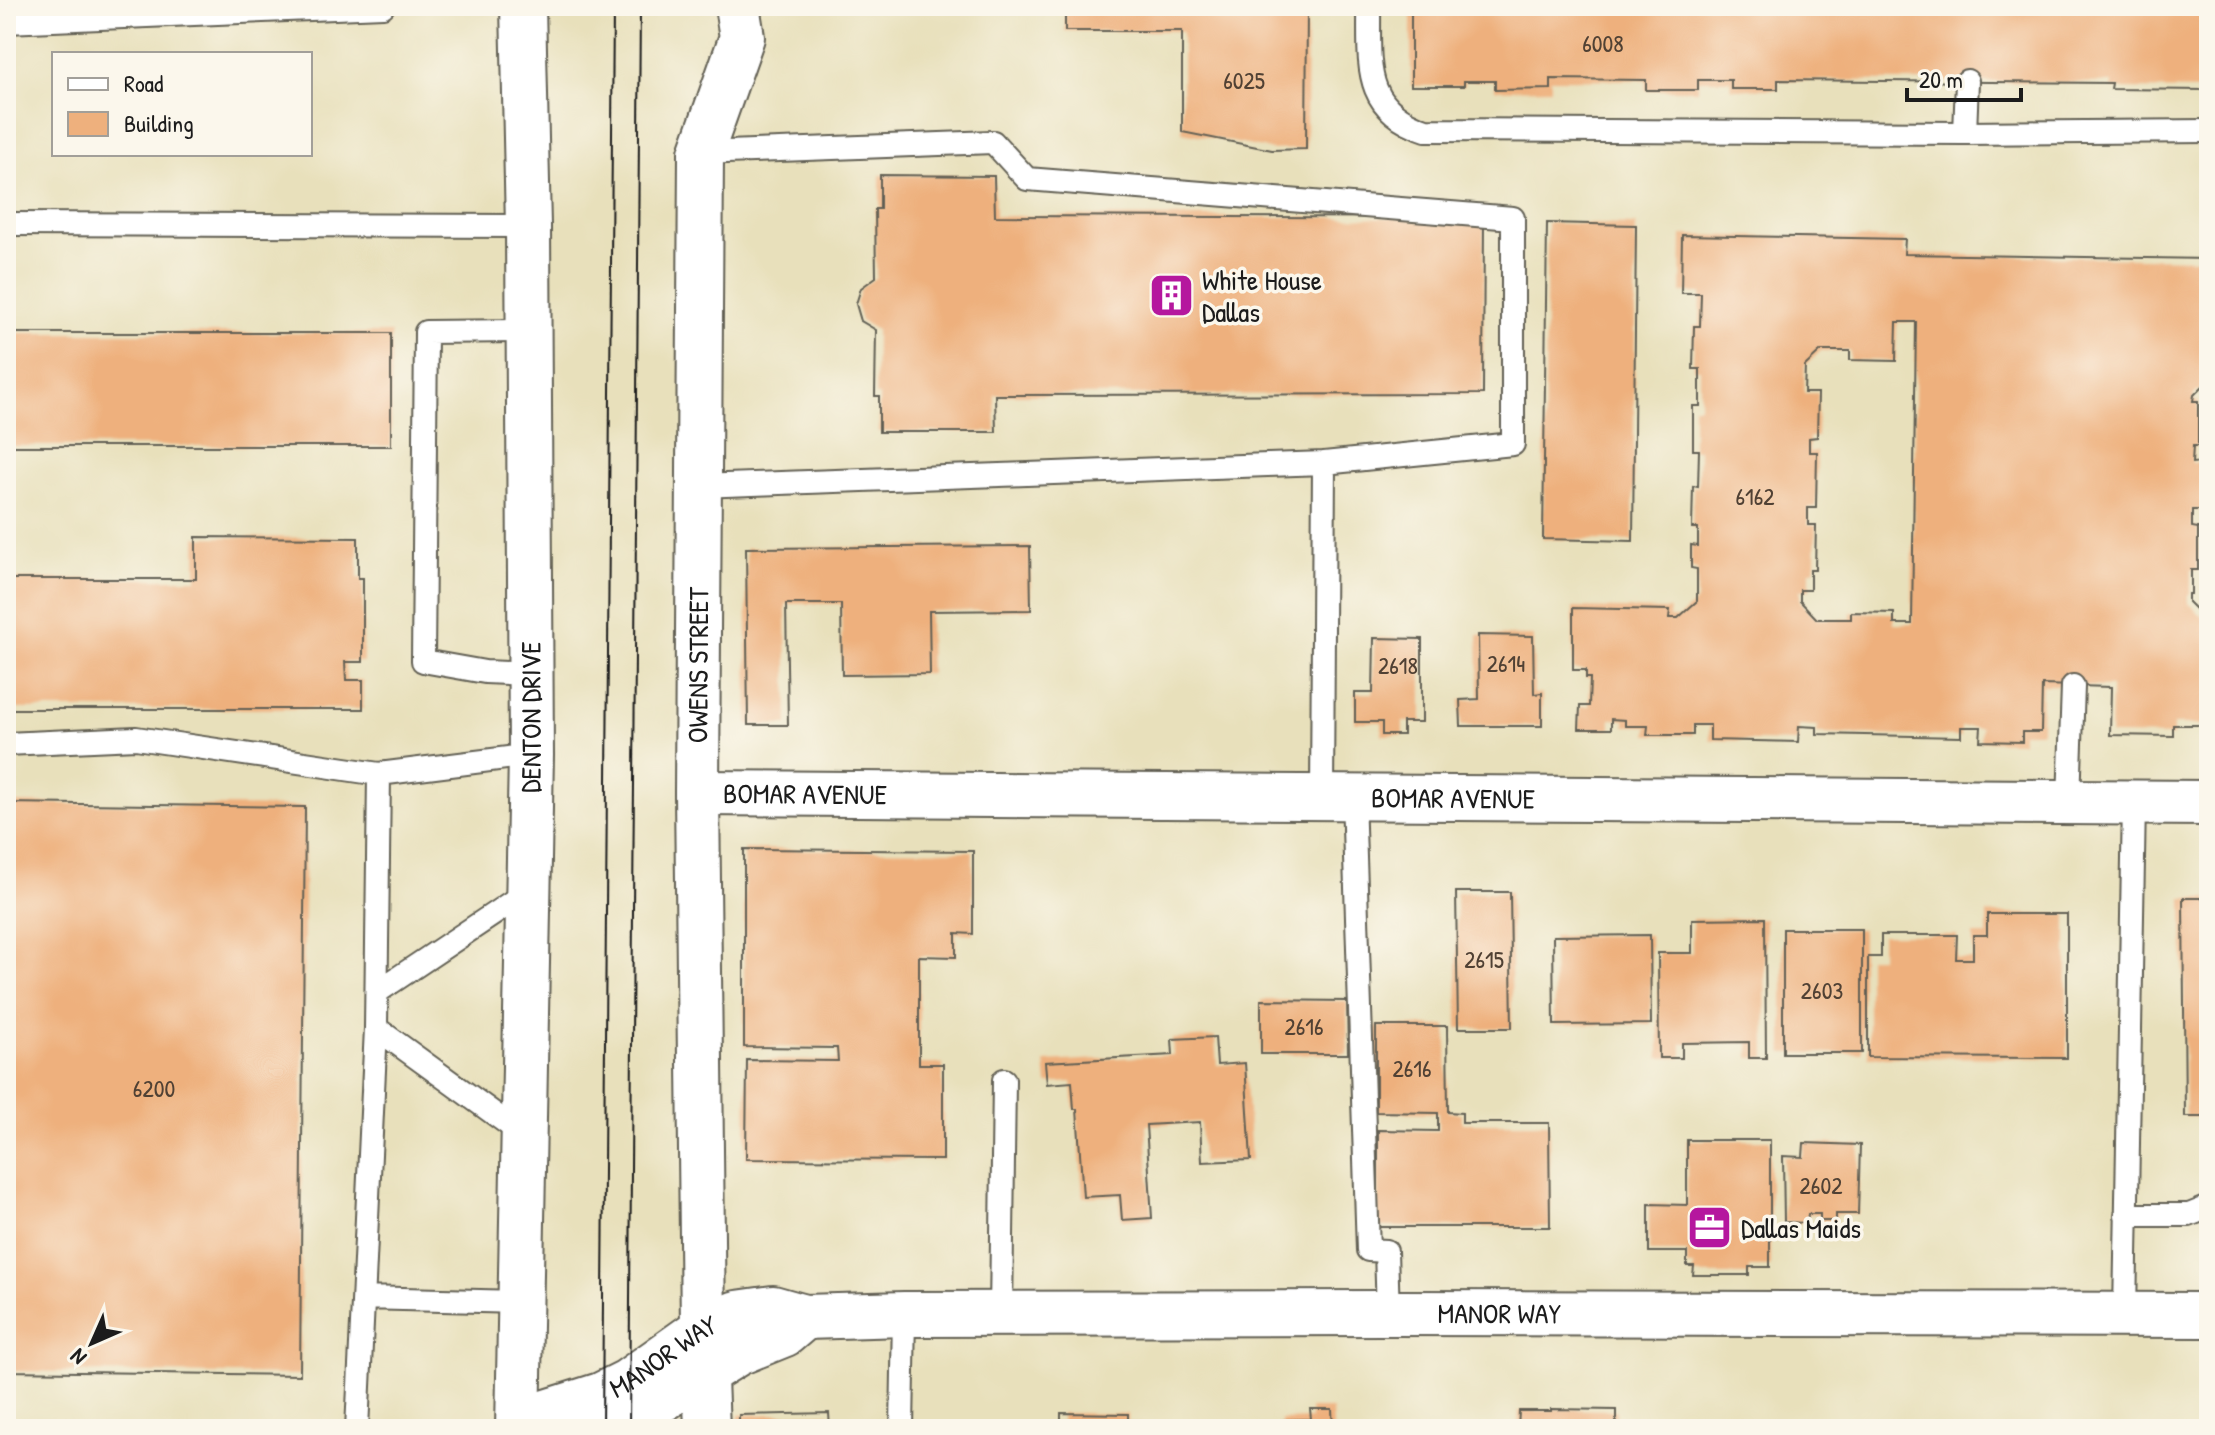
<svg xmlns="http://www.w3.org/2000/svg" width="2215" height="1435" viewBox="0 0 2215 1435" font-family="'Patrick Hand',sans-serif">
  <rect width="100%" height="100%" fill="#fbf7ec"/>
  <filter id="ink" filterUnits="userSpaceOnUse"><feTurbulence type="fractalNoise" baseFrequency=".0125" numOctaves="2"/><feDisplacementMap in="SourceGraphic" scale="16" xChannelSelector="R" yChannelSelector="G"/><feConvolveMatrix kernelMatrix="1 2 1 2 8 2 1 2 1" color-interpolation-filters="sRGB"/></filter>
  <filter id="wash" filterUnits="userSpaceOnUse"><feTurbulence type="fractalNoise" baseFrequency=".006" numOctaves="4" result="noise"/><feDisplacementMap in="SourceGraphic" scale="32" xChannelSelector="R" yChannelSelector="G"/><feGaussianBlur stdDeviation="1.8" result="paint"/><feColorMatrix in="noise" values="0 0 0 0 0 0 0 0 0 0 0 0 0 0 0 0 0 1.4 0 .05"/><feComposite in="paint" operator="in"/></filter>
  <g filter="url(#wash)">
    <rect width="100%" height="100%" fill="#e8e0bb"/>
    <g id="blocks">
      <path fill="#eeb07d" fill-rule="evenodd" d="M1065,6H1307L1306,149L1272,150L1182,132V31H1065Z
        M1407,6H1768V10H1795V6H2209V83H2206V90L2111,89L2112,83L1778,80V89H1731V80H1698V90H1646V80L1551,79V89L1495,90V81H1464V86H1411V10L1407,9Z
        M880,175L994,176L995,216L1484,218L1483,394L995,395L996,432H879V396H875L876,330L861,321L856,304L861,288L876,277L875,209H880Z
        M1547,223L1636,225L1633,541L1543,539Z
        M1682,235L1905,239L1904,254L2209,259V380L2194,395L2193,401H2198V446H2193L2192,463L2203,462V510H2192V527L2198,528V570H2191V594H2188V602L2205,619L2209,620V725H2173V736L2110,735L2111,687L2042,685L2041,732H2022V742L1980,741L1981,727H1961V737L1817,734V727L1799,726L1798,742L1710,740V725H1693V735H1647L1648,726H1625V720L1611,719V729H1579L1580,706H1589L1590,678H1586V670H1573V608L1670,610L1669,618H1678L1697,601V569L1691,568V545L1698,546V528H1692L1693,486L1698,487L1699,450H1693V406H1700V369H1693L1694,326H1700L1701,293H1681ZM1897,322H1916L1912,624H1894V613L1851,612V619H1817L1800,601V590H1810V570H1815L1816,525H1808V508H1816L1817,452H1809V438L1817,437L1818,393H1804L1805,366L1821,351H1850V360L1896,361Z
        M6,333H391V446H6Z
        M196,537L358,538V578H363V662H345L346,680H363V709H6V579H196Z
        M1030,546L1031,610L929,611L930,674L842,675L841,604H786L788,725H748L746,548Z
        M1478,635L1533,636L1534,694L1542,693V726H1461L1460,700L1479,699Z
        M1374,638L1422,639V722H1403V735H1382V722H1355V693H1373Z
        M6,803L305,807L300,1375L6,1371Z
        M744,849L973,851V934L956,933V957L919,956V1064H943V1160L746,1159L747,1060L838,1061L837,1048L744,1047Z
        M1456,892H1510L1512,1028H1458Z
        M2183,898H2209V1117H2185Z
        M1987,914H2067V1058L1868,1057V957H1881V935H1957L1956,959H1973V935H1987Z
        M1765,918L1766,1058H1749V1042L1682,1043V1058H1659L1658,953H1692V919Z
        M1783,929H1862V1053H1783Z
        M1650,935L1651,1024L1554,1025L1553,936Z
        M1261,1000L1347,1001L1348,1054H1261Z
        M1376,1026H1447L1448,1112L1462,1113V1123H1549L1550,1227H1378V1130L1438,1131V1113L1376,1112Z
        M1215,1037L1217,1065L1245,1063L1251,1160L1202,1162L1200,1122L1146,1125L1152,1218L1122,1220L1120,1195L1083,1197L1077,1109H1074L1072,1082L1047,1084L1045,1062L1173,1055L1172,1039Z
        M1687,1140H1770V1267H1749V1275H1693L1694,1266H1687V1252H1649V1204L1687,1205Z
        M1804,1143L1860,1145L1858,1214H1836V1221H1820V1214H1808L1807,1223L1784,1222L1783,1156L1803,1157Z
        M1310,1409H1332L1333,1429H1281V1420L1311,1419Z
        M1551,1409L1616,1410V1429H1518L1519,1411H1551Z
        M829,1413L830,1429H739V1415Z
        M1061,1413L1128,1414V1423L1151,1424V1429H1053V1425H1061Z"/>
    </g>
  </g>
  <g filter="url(#ink)">
    <use href="#blocks" fill-opacity="0" stroke="#636154" stroke-width="2"/>
    <g fill="none" stroke-linecap="round" stroke-linejoin="round">
      <defs>
        <path id="service" d="M1369,6C1370,63 1361,109 1426,130L1965,133L2209,131
          M6,22L383,6
          M1965,133L1967,81
          M701,153L993,142L1027,179L1513,218V444L1324,463
          M6,224L528,226
          M529,331L426,332L423,661L485,672L530,674
          M699,486L1324,463L1322,797
          M6,744L136,738L379,774L531,755
          M1353,797L1368,1250L1386,1251L1388,1313
          M2069,801L2073,686
          M377,992L528,891
          M376,1028L522,1134
          M2126,1215H2189L2209,1207
          M364,1298L521,1302
          M1001,1314L1004,1080
          M2125,1314L2134,802
          M357,1429L376,1028L379,774
          M902,1429L904,1314"/>
        <g id="minor">
          <path id="s1" d="M697,793L2209,803"/>
          <path id="s2" d="M707,1429L703,1328L697,793L701,153L742,37L737,6"/>
        </g>
        <g id="tertiary">
          <path id="s3" d="M525,1429L544,1413L601,1395L627,1382L703,1328L737,1313L773,1308L805,1317L904,1314L1388,1313L2209,1315"/>
          <path d="M607,1429L637,1415L738,1353L785,1334L805,1317"/>
        </g>
        <g id="secondary">
          <path id="s4" d="M518,1429L531,755L528,226L523,6"/>
        </g>
      </defs>
      <use href="#service" stroke="#636154" stroke-width="26"/>
      <use href="#minor" stroke="#636154" stroke-width="48"/>
      <use href="#tertiary" stroke="#636154" stroke-width="48"/>
      <use href="#secondary" stroke="#636154" stroke-width="48"/>
      <use href="#service" stroke="#fff" stroke-width="22"/>
      <use href="#minor" stroke="#fff" stroke-width="44"/>
      <use href="#tertiary" stroke="#fff" stroke-width="44"/>
      <use href="#secondary" stroke="#fff" stroke-width="44"/>
      <path stroke="#1c1c1c" stroke-width="2" d="M602,1429L613,6
        M629,1429L640,6"/>
    </g>
  </g>
  <defs>
    <symbol id="building-square" viewBox="-11 -11 22 22"><rect x="-9" y="-9" width="18" height="18" rx="4" fill="#b5179e" stroke="#fbf7ec"/><path d="M-4-6H4V6H1V3H-1V6H-4ZM-2.5-4.3h1.7v1.8h-1.7ZM.8-4.3h1.7v1.8H.8ZM-2.5-1h1.7V.8h-1.7ZM.8-1h1.7V.8H.8Z" fill="#fff"/></symbol>
    <symbol id="office-square" viewBox="-11 -11 22 22"><rect x="-9" y="-9" width="18" height="18" rx="4" fill="#b5179e" stroke="#fbf7ec"/><path d="M-6-3h4V-5.5h4V-3h4V5H-6ZM-1-4.5V-3h2v-1.5ZM-6 0V1H6V0Z" fill="#fff"/></symbol>
  </defs>
  <g fill-rule="evenodd">
    <use href="#building-square" x="1146" y="270" width="51" height="51"/>
    <use href="#office-square" x="1684" y="1202" width="51" height="51"/>
  </g>
  <g text-anchor="middle" stroke-width="7" stroke-linejoin="round" paint-order="stroke">
    <g font-size="24" fill="#504134">
      <text x="1603" y="52">6008</text>
      <text x="1244" y="89">6025</text>
      <text x="1755" y="505">6162</text>
      <text x="1506" y="672">2614</text>
      <text x="1398" y="674">2618</text>
      <text x="1484" y="968">2615</text>
      <text x="1822" y="999">2603</text>
      <text x="1304" y="1035">2616</text>
      <text x="1412" y="1077">2616</text>
      <text x="154" y="1097">6200</text>
      <text x="1821" y="1194">2602</text>
    </g>
    <g font-size="28" fill="#1c1c1c" stroke="#fbf7ec" text-anchor="start">
      <text x="1202" y="290">White House<tspan x="1202" dy="32">Dallas</tspan></text>
      <text x="1741" y="1238">Dallas Maids</text>
    </g>
    <g font-size="28" fill="#1c1c1c" stroke="#fbf7ec">
      <text dy="10" stroke="none"><textPath href="#s2" startOffset="764">OWENS STREET</textPath></text>
      <text dy="10" stroke="none"><textPath href="#s4" startOffset="712">DENTON DRIVE</textPath></text>
      <text dy="10" stroke="none"><textPath href="#s1" startOffset="108">BOMAR AVENUE</textPath></text>
      <text dy="10" stroke="none"><textPath href="#s1" startOffset="756">BOMAR AVENUE</textPath></text>
      <text dy="10" stroke="none"><textPath href="#s3" startOffset="1008">MANOR WAY</textPath></text>
      <text dy="10" stroke="none"><textPath href="#s3" startOffset="158">MANOR WAY</textPath></text>
    </g>
  </g>
  <rect width="2215" height="1435" fill="none" stroke="#fbf7ec" stroke-width="32"/>
  <rect x="52" y="52" width="260" height="104" fill="#fbf7ec" stroke="#a29f99" stroke-width="2"/>
  <rect x="68" y="78" width="40" height="12" fill="#ffffff" stroke="#a29f99" stroke-width="2"/>
  <text x="124" y="92" font-size="24" fill="#1c1c1c">Road</text>
  <rect x="68" y="112" width="40" height="24" fill="#eeb07d" stroke="#a29f99" stroke-width="2"/>
  <text x="124" y="132" font-size="24" fill="#1c1c1c">Building</text>
  <g transform="translate(92 1343) rotate(225)" stroke="#fbf7ec" stroke-width="6" paint-order="stroke">
  <path d="M0-6L14 30L0 20L-14 30Z" fill="#1c1c1c"/>
  <text y="-12" font-size="22" font-weight="bold" text-anchor="middle" fill="#1c1c1c">N</text>
  </g>
  <path d="M1907 88v12h114v-12" fill="none" stroke="#1c1c1c" stroke-width="4"/>
  <text x="1919" y="88" font-size="24" fill="#1c1c1c" stroke="#fbf7ec" stroke-width="6" paint-order="stroke">20 m</text>
</svg>
